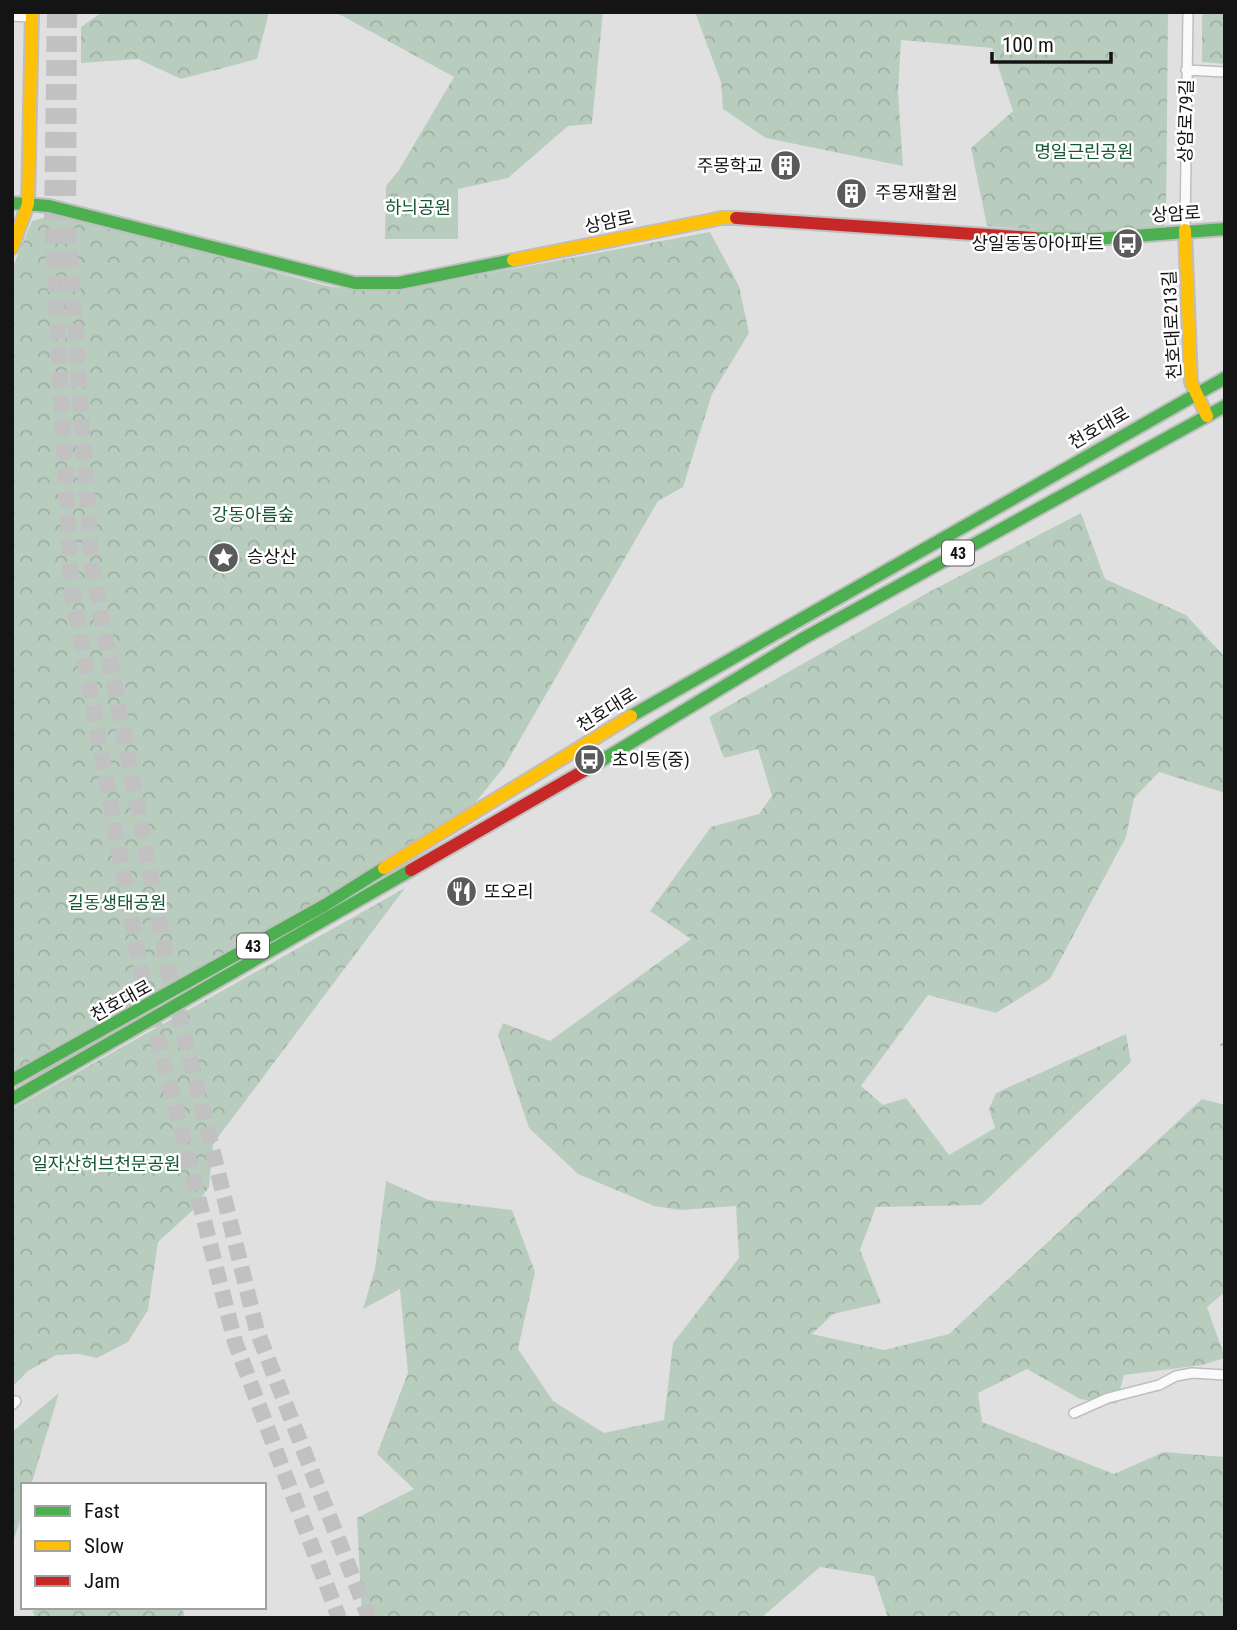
<svg xmlns="http://www.w3.org/2000/svg" width="1237" height="1630" viewBox="0 0 1237 1630" font-family="'Roboto Condensed','Noto Sans KR',sans-serif">
  <defs>
    <pattern id="forest-crowns" width="20" height="18" patternUnits="userSpaceOnUse" patternTransform="scale(1.75)"><rect width="20" height="18" fill="#b9cdbf"/><path d="M2 6a3 3 0 1 1 6 0M12 15a3 3 0 1 1 6 0" fill="none" stroke="#9eafa3"/></pattern>
  </defs>
  <rect width="100%" height="100%" fill="#e1e0e1"/>
  <path fill="url(#forest-crowns)" d="M102,12H269L257,59L181,79L138,59L81,63V27Z
    M335,12H603L592,124L568,126L508,178L458,189V239H385L386,186L399,170L454,77Z
    M695,12H1168L1166,223L1161,227L1085,234L987,226L971,148L1013,111L992,48L901,40L898,92L903,166L766,138L723,109L721,82Z
    M1210,12H1225V64L1202,62V15Z
    M49,216L81,219L327,286L364,291L415,287L710,232L739,286L749,333L712,394L683,487L658,501L504,767L455,828L12,1076V269L32,221Z
    M1081,513L1105,579L1186,615L1225,657V793L1159,772L1134,798L1126,837L1050,979L996,1013L928,995L861,1086L883,1105L906,1098L949,1155L995,1128L989,1109L996,1093L1126,1034L1131,1062L981,1205L876,1207L860,1250L881,1303L833,1314L812,1334L884,1350L949,1334L1202,1099L1225,1105V1292L1207,1307L1225,1358L1202,1365L1124,1375L1116,1404L1080,1399L1027,1369L978,1393L982,1422L1114,1474L1164,1452L1225,1457V1618H888L874,1576L820,1567L761,1618H362L357,1518L414,1489L377,1454L408,1373L400,1289L363,1309L375,1269L386,1181L429,1200L512,1210L535,1272L518,1349L553,1401L604,1433L664,1420L673,1343L739,1258L736,1206L681,1210L654,1206L578,1174L529,1128L498,1035L503,1023L550,1041L691,939L650,911L711,827L759,814L772,796L758,749L724,758L709,717L929,592Z
    M405,888L213,1144L209,1187L192,1211L158,1242L148,1310L128,1342L97,1358L79,1354L56,1355L28,1371L12,1387V1109Z
    M59,1393L31,1485H23V1511L12,1545V1432Z
    M41,1607H182L185,1618H37L32,1612Z"/>
  <g fill="none" stroke-linecap="round" stroke-linejoin="round">
    <path stroke="#99bad9" stroke-width="2.5" d="M1221,1045L1225,1043"/>
    <path stroke="#c2c1c2" stroke-width="16" stroke-dasharray="16 8" stroke-linecap="butt" d="M55,12L52,222L71,586L142,977L235,1342L339,1618
      M69,12L68,226L92,566L168,969L257,1331L369,1618"/>
    <defs>
      <path id="street" d="M12,16L31,17
        M1186,70L1225,72
        M1185,230L1188,12
        M12,1405L16,1401
        M1074,1413L1108,1398L1159,1385L1176,1376L1192,1373L1225,1375"/>
      <path id="fast" d="M12,203L49,206L355,283H399L513,260
        M1034,238L1095,239L1225,229
        M631,716L1225,378
        M599,762L804,638L1225,406
        M12,1080L325,905L384,868
        M12,1099L411,870"/>
      <path id="slow" d="M1185,230L1191,382L1207,416
        M12,248L28,204L32,12
        M513,260L722,218H736
        M384,868L631,716"/>
      <path id="jam" d="M736,218L1034,238
        M411,870L599,762"/>
    </defs>
    <use href="#street" stroke="#bfbebf" stroke-width="12"/>
    <use href="#fast" stroke="#bfbebf" stroke-width="16"/>
    <use href="#slow" stroke="#bfbebf" stroke-width="16"/>
    <use href="#jam" stroke="#bfbebf" stroke-width="16"/>
    <use href="#street" stroke="#fafafa" stroke-width="9"/>
    <use href="#fast" stroke="#4caf50" stroke-width="12"/>
    <use href="#slow" stroke="#ffc107" stroke-width="12"/>
    <use href="#jam" stroke="#c62828" stroke-width="12"/>
  </g>
  <defs>
    <symbol id="building-disc" viewBox="-11 -11 22 22"><circle r="9.5" fill="#5c5b5c" stroke="#fff"/><path d="M-4-6H4V6H1V3H-1V6H-4ZM-2.5-4.3h1.7v1.8h-1.7ZM.8-4.3h1.7v1.8H.8ZM-2.5-1h1.7V.8h-1.7ZM.8-1h1.7V.8H.8Z" fill="#fff"/></symbol>
    <symbol id="bus-disc" viewBox="-11 -11 22 22"><circle r="9.5" fill="#5c5b5c" stroke="#fff"/><path d="M-5-6H5V4H4V6H2V4H-2V6H-4V4H-5ZM-3.5-4V0h7V-4ZM-3.5 1.2v1.5H-2V1.2ZM2 1.2v1.5H3.5V1.2Z" fill="#fff"/></symbol>
    <symbol id="sight-disc" viewBox="-11 -11 22 22"><circle r="9.5" fill="#5c5b5c" stroke="#fff"/><path d="M0-6L1.8-2.2L6-1.7L2.9 1.2L3.7 5.4L0 3.3L-3.7 5.4L-2.9 1.2L-6-1.7L-1.8-2.2Z" fill="#fff"/></symbol>
    <symbol id="restaurant-disc" viewBox="-11 -11 22 22"><circle r="9.5" fill="#5c5b5c" stroke="#fff"/><path d="M-5-6h1v4h1v-4h1v4h1v-4h1v5L-1.5 .5V6h-2V.5L-5-1ZM5-6V6H3V1.5H1.5Q1.5-4 5-6Z" fill="#fff"/></symbol>
  </defs>
  <g fill-rule="evenodd">
    <use href="#building-disc" x="768" y="148" width="35" height="35"/>
    <use href="#building-disc" x="834" y="176" width="35" height="35"/>
    <use href="#bus-disc" x="1110" y="226" width="35" height="35"/>
    <use href="#sight-disc" x="206" y="540" width="35" height="35"/>
    <use href="#bus-disc" x="572" y="742" width="35" height="35"/>
    <use href="#restaurant-disc" x="444" y="874" width="35" height="35"/>
  </g>
  <g text-anchor="middle" stroke-width="5" stroke-linejoin="round" paint-order="stroke">
    <g fill="#fff" stroke="#5a5a5b" stroke-width="2">
      <rect x="942" y="540.5" width="32" height="25" rx="5"/>
      <rect x="237" y="933.5" width="32" height="25" rx="5"/>
    </g>
    <g font-size="16" font-weight="bold" fill="#141415">
      <text x="958" y="559">43</text>
      <text x="253" y="952">43</text>
    </g>
    <g font-size="18" fill="#141415" stroke="#fff">
      <text transform="translate(1186 121) rotate(-89)" y="6">상암로79길</text>
      <text transform="translate(1176 214) rotate(-3)" y="6">상암로</text>
      <text transform="translate(609 222) rotate(-12)" y="6">상암로</text>
      <text transform="translate(1172 325) rotate(-93)" y="6">천호대로213길</text>
      <text transform="translate(1099 428) rotate(-30)" y="6">천호대로</text>
      <text transform="translate(607 710) rotate(-32)" y="6">천호대로</text>
      <text transform="translate(121 1001) rotate(-29)" y="6">천호대로</text>
    </g>
    <g font-size="18" fill="#155733" stroke="#fff">
      <text x="1084" y="158">명일근린공원</text>
      <text x="418" y="214">하늬공원</text>
      <text x="253" y="521">강동아름숲</text>
      <text x="117" y="909">길동생태공원</text>
      <text x="106" y="1170">일자산허브천문공원</text>
    </g>
    <g font-size="18" fill="#141415" stroke="#fff" text-anchor="start">
      <text x="763" y="172" text-anchor="end">주몽학교</text>
      <text x="875" y="199">주몽재활원</text>
      <text x="1104" y="250" text-anchor="end">상일동동아아파트</text>
      <text x="247" y="563">승상산</text>
      <text x="612" y="766">초이동(중)</text>
      <text x="484" y="898">또오리</text>
    </g>
  </g>
  <rect width="1237" height="1630" fill="none" stroke="#141415" stroke-width="28"/>
  <rect x="21" y="1483" width="245" height="126" fill="#ffffff" stroke="#a1a1a1" stroke-width="2"/>
  <rect x="35" y="1506" width="35" height="10" fill="#4caf50" stroke="#a1a1a1" stroke-width="2"/>
  <text x="84" y="1518" font-size="21" fill="#141415">Fast</text>
  <rect x="35" y="1541" width="35" height="10" fill="#ffc107" stroke="#a1a1a1" stroke-width="2"/>
  <text x="84" y="1553" font-size="21" fill="#141415">Slow</text>
  <rect x="35" y="1576" width="35" height="10" fill="#c62828" stroke="#a1a1a1" stroke-width="2"/>
  <text x="84" y="1588" font-size="21" fill="#141415">Jam</text>
  <path d="M992 52v10h119v-10" fill="none" stroke="#141415" stroke-width="3.5"/>
  <text x="1002" y="52" font-size="21" fill="#141415" stroke="#ffffff" stroke-width="5" paint-order="stroke">100 m</text>
</svg>
